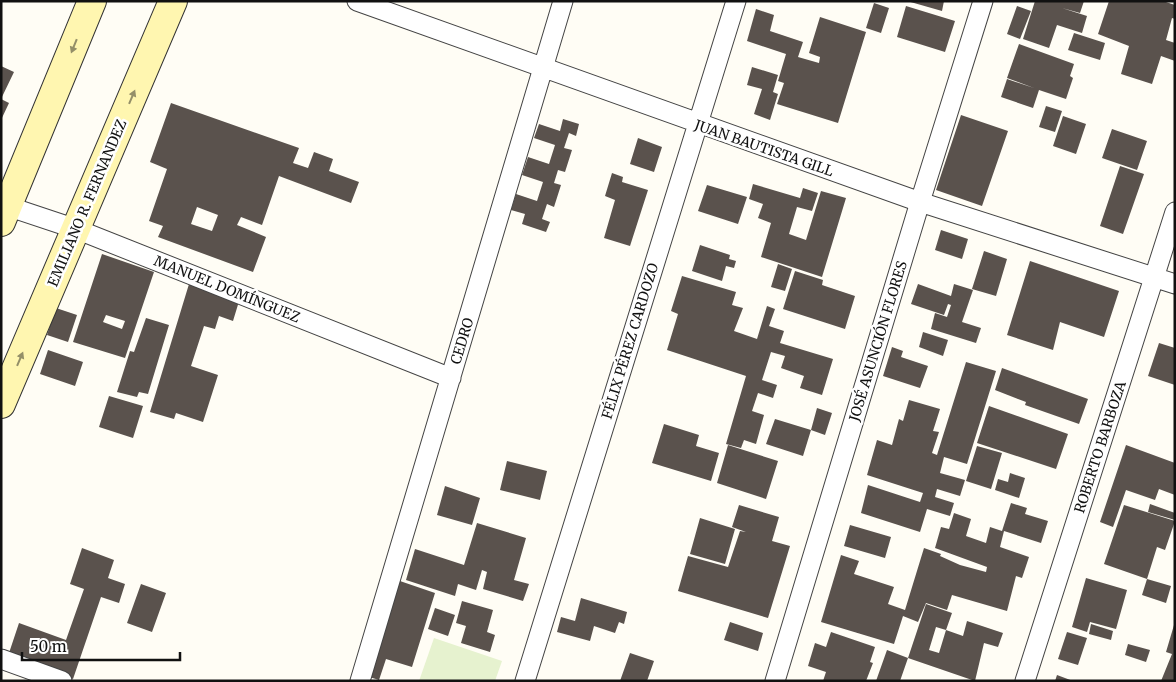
<svg xmlns="http://www.w3.org/2000/svg" width="1176" height="682" viewBox="0 0 1176 682" font-family="Merriweather,serif">
  <rect width="100%" height="100%" fill="#fffdf5"/>
  <path fill="#e6f2cf" d="M434,638L502,661L495,681H419Z"/>
  <path fill="#5a524d" fill-rule="evenodd" d="M907,1H944L942,11Z
    M1035,1H1084L1080,13L1062,8L1087,16L1082,33L1057,25L1049,48L1023,39Z
    M1109,1H1163L1175,5V19L1172,18L1166,40L1175,43V61L1161,56L1152,84L1121,74L1129,46L1098,34Z
    M874,3L889,8L881,33L866,28Z
    M906,6L955,21L945,52L897,37Z
    M1017,6L1031,11L1020,39L1007,34Z
    M756,9L774,15L770,31L803,42L798,57L819,63L820,57L809,53L820,17L866,32L838,123L777,104L784,83L778,81L786,54L747,41Z
    M1074,33L1105,43L1100,60L1068,50Z
    M1019,44L1074,64L1070,76L1073,78L1066,99L1039,90L1033,108L1001,97L1007,79L1034,88L1007,78Z
    M1,66L14,72L1,99Z
    M752,67L778,75L773,92L778,94L770,120L754,114L762,89L747,85Z
    M1,99L9,103L1,120Z
    M171,103L299,148L293,163L308,168L314,152L333,159L329,171L359,182L351,203L279,176L262,225L241,217L237,225L266,237L253,272L158,237L163,226L149,221L167,169L150,162ZM197,207L218,215L212,231L191,224Z
    M1046,106L1062,111L1055,132L1039,127Z
    M961,115L1008,131L982,206L936,190Z
    M1063,116L1086,124L1076,154L1053,146Z
    M563,119L579,124L576,136L569,133L564,148L572,150L565,172L558,170L554,183L561,185L554,207L547,204L542,219L550,222L546,232L522,224L525,214L511,210L516,194L537,201L543,182L522,175L528,157L549,164L555,145L534,138L539,124L560,131Z
    M1112,129L1147,141L1137,170L1102,158Z
    M638,138L662,147L654,172L630,164Z
    M1120,166L1144,174L1123,234L1100,226Z
    M612,173L623,177L622,182L648,190L630,246L604,238L615,200L605,196Z
    M753,184L800,198L803,188L818,193L812,211L797,207L789,234L806,240L821,191L846,198L822,277L761,257L771,223L758,218L763,204L749,199Z
    M707,185L747,197L738,224L698,211Z
    M941,230L968,239L962,259L935,250Z
    M700,245L730,255L729,259L736,261L734,268L726,266L722,281L692,271Z
    M984,251L1007,259L996,296L972,289Z
    M102,254L154,272L125,358L73,342ZM106,315L125,321L122,329L103,322Z
    M1030,261L1119,291L1104,337L1060,322L1053,350L1007,335Z
    M778,264L792,269L785,291L771,287Z
    M795,271L823,280L822,285L855,296L845,329L783,309Z
    M682,276L736,292L732,305L743,308L734,331L757,339L767,306L775,309L769,326L784,331L780,343L833,359L822,395L800,388L804,376L781,368L785,356L771,352L762,380L777,385L773,398L758,393L752,411L764,415L756,444L744,440L741,448L726,444L746,376L667,350L678,314L671,311Z
    M189,284L240,298L233,321L219,316L215,329L204,326L191,366L218,375L203,422L176,413L174,419L150,412Z
    M918,284L951,296L954,284L973,290L962,322L981,328L976,343L931,329L935,313L947,317L951,305L948,304L944,315L911,304Z
    M56,308L77,315L68,342L47,335Z
    M146,318L169,325L148,394L139,392L137,397L117,392L130,351L134,352Z
    M923,332L948,340L943,356L919,347Z
    M1159,343L1175,348V385L1148,376Z
    M892,347L903,351L901,357L928,366L920,388L883,376Z
    M48,350L83,362L75,386L40,374Z
    M966,362L996,371L967,464L944,457L940,473L965,480L960,496L937,489L935,497L954,503L950,516L927,509L920,532L861,513L868,485L920,502L923,493L867,475L877,440L892,445L899,419L903,421L909,400L940,409L933,431L939,432L932,453L937,455Z
    M1002,368L1088,399L1079,424L1025,405L1026,402L995,390Z
    M109,396L143,406L133,438L99,427Z
    M989,406L1068,434L1056,469L977,443Z
    M817,408L832,413L825,435L811,430Z
    M775,419L811,430L803,456L766,444Z
    M664,424L699,435L696,446L719,453L711,481L652,463Z
    M728,445L778,461L766,499L717,483Z
    M1126,445L1175,463V495L1159,489L1155,500L1126,490L1113,527L1100,522Z
    M977,446L1002,453L991,489L966,481Z
    M507,461L547,471L540,500L500,490Z
    M1010,473L1025,478L1019,498L995,490L998,479L1008,482Z
    M445,486L480,498L472,525L437,515Z
    M1011,503L1027,508L1025,514L1048,521L1041,543L1004,531L1000,547L1029,557L1022,578L1016,576L1007,611L952,595L947,610L926,603L918,622L903,616L894,644L821,622L841,555L859,561L854,574L894,587L888,604L905,610L924,548L941,554L940,556L960,565L986,572L987,567L935,548L941,527L949,529L954,513L971,519L966,536L986,543L990,527L1002,531Z
    M1150,504L1175,513V520L1148,512Z
    M739,505L779,517L772,541L790,546L768,618L678,591L688,556L728,567L740,531L746,532L732,527Z
    M1124,505L1175,521L1165,550L1157,547L1147,579L1104,564Z
    M700,518L735,529L725,564L690,554Z
    M477,523L526,538L514,580L529,584L523,601L483,589L487,572L482,570L476,590L458,584L455,596L406,580L415,549L464,565Z
    M850,525L891,537L885,558L844,546Z
    M82,548L114,560L108,578L125,584L119,603L101,597L73,679L8,656L19,623L66,640L84,589L70,584Z
    M1086,578L1127,590L1116,629L1090,622L1087,632L1072,627Z
    M1147,579L1171,586L1166,603L1142,595Z
    M397,580L435,593L412,667L386,659L379,680L366,676Z
    M141,584L166,593L152,632L127,623Z
    M581,598L627,612L624,624L619,622L615,633L594,626L590,641L557,632L561,617L575,621Z
    M462,601L493,610L487,632L495,635L490,652L461,643L466,626L456,623Z
    M926,604L952,613L946,630L963,636L967,621L1003,633L998,647L984,643L975,681L908,658ZM936,627L946,630L939,653L929,650Z
    M435,608L455,615L448,636L428,629Z
    M730,622L763,633L758,651L724,640Z
    M1091,624L1113,631L1111,640L1089,634Z
    M1174,625L1175,681H1161L1172,654L1166,652Z
    M831,632L875,647L870,662L873,663L866,681H823L826,672L808,666L815,643L826,647Z
    M1067,632L1087,638L1078,665L1058,659Z
    M1128,644L1150,650L1146,662L1125,655Z
    M887,650L908,658L900,681H876Z
    M630,653L654,661L647,681H620Z
    M1057,675L1073,681H1055Z"/>
  <g fill="none" stroke-linecap="round" stroke-linejoin="round">
    <defs>
      <path id="minor" d="M357,1L920,202L1175,284
        M1,204L76,229L451,378
        M1,659L62,681
        M360,681L563,1
        M525,681L736,1
        M775,681L920,202L983,1
        M1025,681L1175,212"/>
      <path id="secondary" d="M1,222L92,1
        M1,404L173,1"/>
    </defs>
    <use href="#minor" stroke="#444" stroke-width="21"/>
    <use href="#secondary" stroke="#333" stroke-width="30"/>
    <use href="#minor" stroke="#fff" stroke-width="19"/>
    <use href="#secondary" stroke="#fff6b0" stroke-width="28"/>
  </g>
  <defs><path id="oneway-solid" d="M-6-.8H1V-3.2L6.5 0L1 3.2V.8H-6Z" transform="scale(1.25)"/></defs>
  <g fill="#948f68">
    <use href="#oneway-solid" transform="translate(74 46) rotate(112)"/>
    <use href="#oneway-solid" transform="translate(132 97) rotate(-67)"/>
    <use href="#oneway-solid" transform="translate(20 359) rotate(-67)"/>
  </g>
  <g text-anchor="middle" stroke-width="5" stroke-linejoin="round" paint-order="stroke">
    <g font-size="14" fill="#111" stroke="#fff">
      <text transform="translate(764 148) rotate(19)" y="5">JUAN BAUTISTA GILL</text>
      <text transform="translate(87 203) rotate(-67)" y="5">EMILIANO R. FERNANDEZ</text>
      <text transform="translate(227 289) rotate(22)" y="5">MANUEL DOMÍNGUEZ</text>
      <text transform="translate(462 341) rotate(-73)" y="5">CEDRO</text>
      <text transform="translate(630 341) rotate(-73)" y="5">FÉLIX PÉREZ CARDOZO</text>
      <text transform="translate(878 341) rotate(-73)" y="5">JOSÉ ASUNCIÓN FLORES</text>
      <text transform="translate(1100 447) rotate(-72)" y="5">ROBERTO BARBOZA</text>
    </g>
  </g>
  <rect width="1176" height="682" fill="none" stroke="#111111" stroke-width="5"/>
  <path d="M22 652v8h158v-8" fill="none" stroke="#111111" stroke-width="2.5"/>
  <text x="30" y="652" font-size="15" fill="#111111" stroke="#ffffff" stroke-width="4" paint-order="stroke">50 m</text>
</svg>
